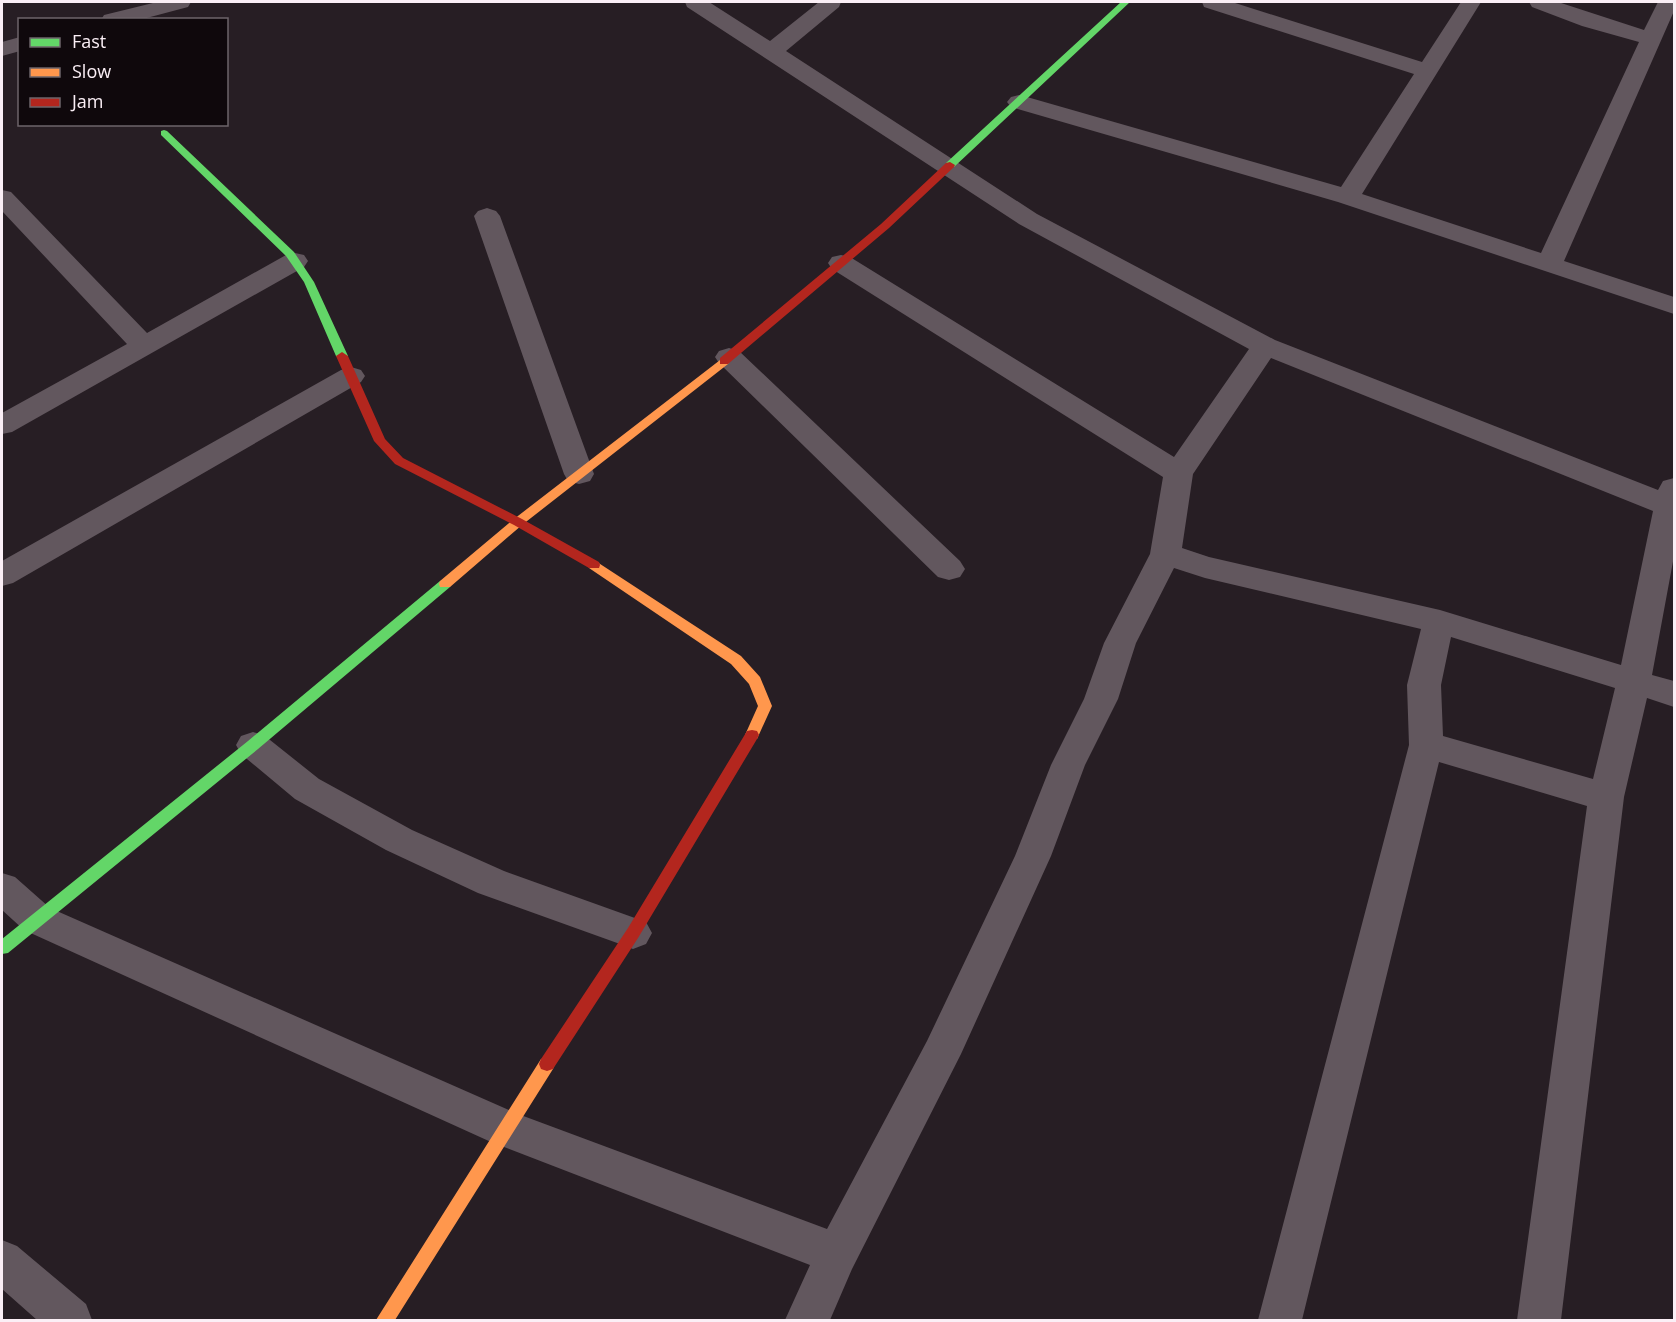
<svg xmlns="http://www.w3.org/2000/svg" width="1676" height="1322" viewBox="0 0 1676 1322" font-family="'Open Sans',sans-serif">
  <rect width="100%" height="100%" fill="#271e24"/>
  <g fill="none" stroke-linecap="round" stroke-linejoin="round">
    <path fill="#62575e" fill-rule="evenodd" d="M157,2H191L188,7L139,20H101L104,15Z
      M685,2H709L770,41L819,2H841L839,7L786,51L1037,214L1275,340L1658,490L1663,481L1674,478V556L1652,675L1674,681V707L1647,698L1624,797L1561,1320H1517L1587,806L1439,762L1302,1320H1258L1409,745L1407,685L1421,629L1205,578L1174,568L1136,643L1118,699L1085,765L1051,856L961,1054L852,1269L830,1320H785L810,1265L491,1142L24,930L2,910V873L15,877L50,908L518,1114L827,1229L927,1041L1015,856L1051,765L1084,699L1104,643L1150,554L1163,477L832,269L828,263L832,257L841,255L850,257L1174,457L1249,349L1019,224L687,7ZM1271,358L1653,511L1621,665L1440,610L1209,557L1182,548L1193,474ZM1451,637L1615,688L1593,779L1443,736L1441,685Z
      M1202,2H1232L1422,62L1461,2H1481L1362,194L1541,253L1639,42L1582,26L1532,7L1529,2H1558L1644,30L1658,2H1674V11L1564,261L1674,297V314L1338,202L1011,107L1007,102L1011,97L1019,95L1027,97L1341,187L1414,74L1204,7Z
      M20,37V51L2,56V42Z
      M2,190L11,192L147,333L286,255L295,253L304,255L308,261L304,267L12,432L2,434V413L127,344L2,211Z
      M487,208L496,211L500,216L594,474L590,481L579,484L568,481L564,474L474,216L478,211Z
      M729,348L739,351L960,561L965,569L960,577L949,580L938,577L719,363L715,357L719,351Z
      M351,367L361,370L365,376L361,382L13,583L2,586V561L341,370Z
      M253,732L265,736L319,779L412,830L504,871L646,922L652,933L646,944L633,949L620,944L478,893L386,850L295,799L241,754L236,745L241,736Z
      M2,1240L17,1246L86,1304L92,1320H37L2,1289Z"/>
    <path fill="#63d668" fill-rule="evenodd" d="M1121,2H1130L954,167H946V163Z
      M164,130L167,131L294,252L314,282L348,356L346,358L342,360L336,356L304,282L286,256L161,135V131Z
      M445,579L450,581L451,584L450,587L258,749L8,953L2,954V939L248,741L440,581Z"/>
    <path fill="#ff974d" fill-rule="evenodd" d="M724,357L730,361L728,364L522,525L450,587H440L439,584L440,581L514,519Z
      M594,560L741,656L760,677L772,706L757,739H747L745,735L758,706L749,684L731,664L589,568L588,565Z
      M547,1057L553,1059L555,1064L553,1069L395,1320H376L541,1059Z"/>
    <path fill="#b3261e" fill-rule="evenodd" d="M950,162L955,165L954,167L889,228L728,364H720V358L881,224L946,163Z
      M342,352L348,356L385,439L403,458L522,519L599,562L600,565L599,568H589L514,525L395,464L374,441L336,356Z
      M752,730L757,731L759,735L757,739L638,938L553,1069L547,1071L541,1069L539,1064L541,1059L628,928L747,731Z"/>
  </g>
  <rect width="1676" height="1322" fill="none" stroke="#fbeff6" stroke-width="6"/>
  <rect x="18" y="18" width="210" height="108" fill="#0f080c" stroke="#6d646a" stroke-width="1.5"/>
  <rect x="30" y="38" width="30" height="9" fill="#63d668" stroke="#6d646a" stroke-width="1.5"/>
  <text x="72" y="48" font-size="18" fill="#fbeff6">Fast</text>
  <rect x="30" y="68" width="30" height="9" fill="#ff974d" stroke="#6d646a" stroke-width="1.5"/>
  <text x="72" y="78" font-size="18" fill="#fbeff6">Slow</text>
  <rect x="30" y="98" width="30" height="9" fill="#b3261e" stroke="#6d646a" stroke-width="1.5"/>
  <text x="72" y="108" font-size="18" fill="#fbeff6">Jam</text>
</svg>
